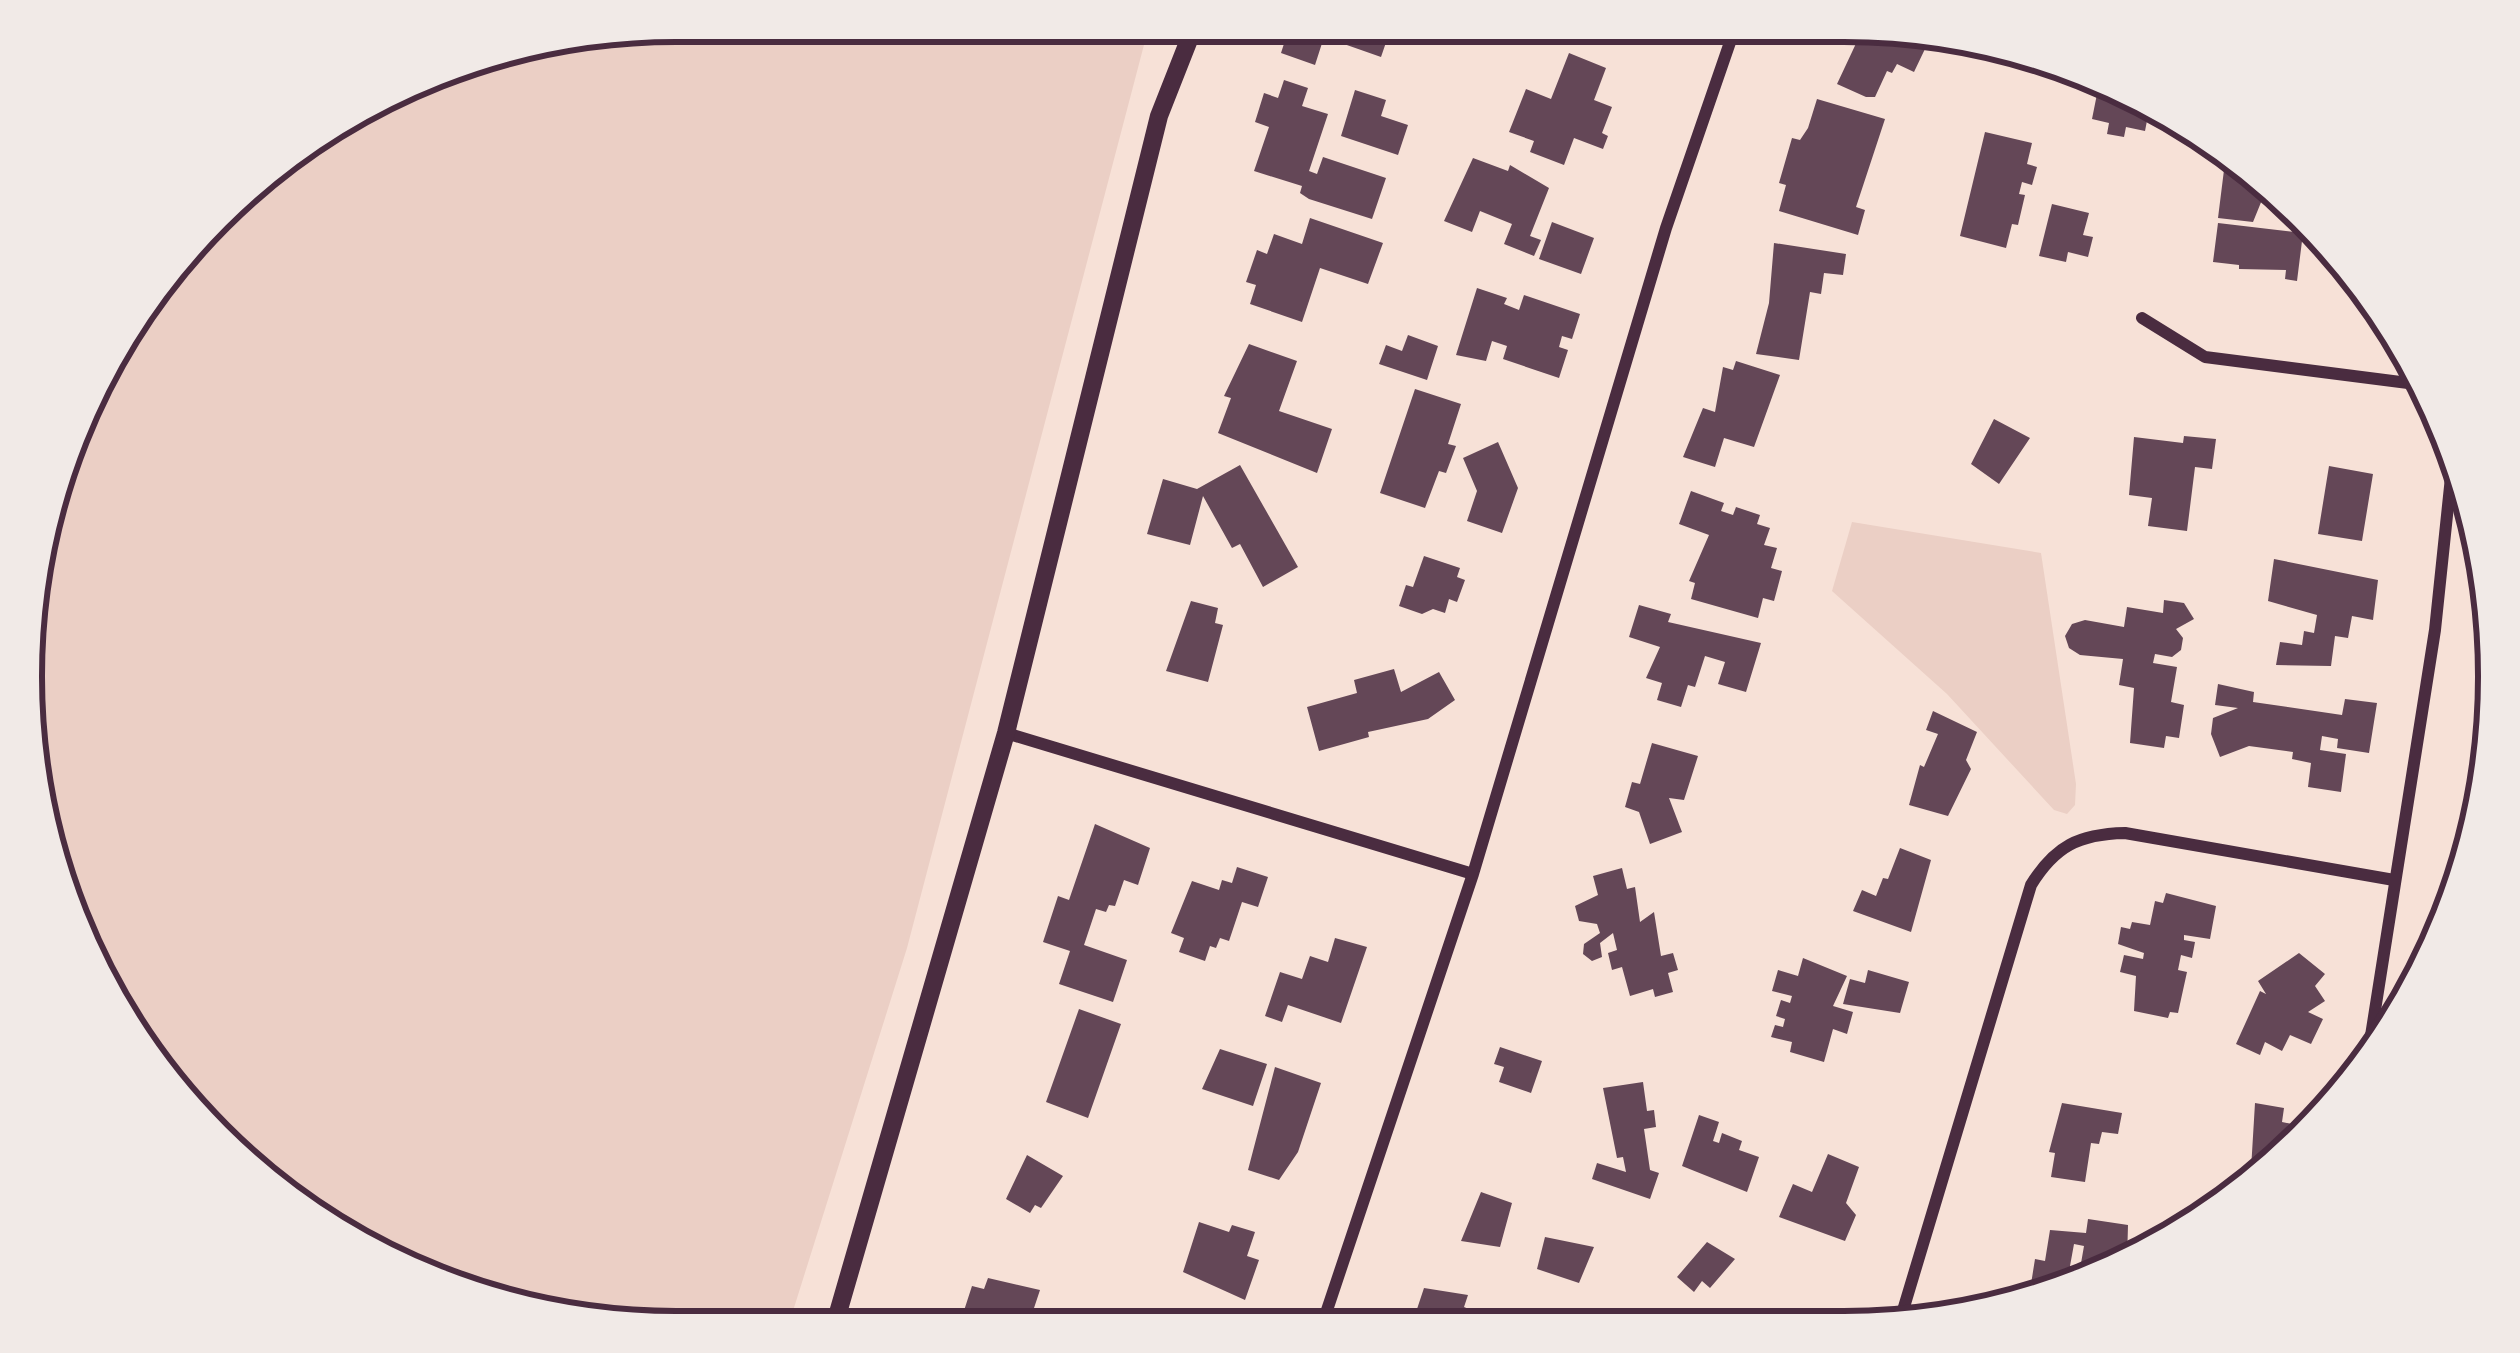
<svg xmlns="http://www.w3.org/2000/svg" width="2520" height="1353" viewBox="0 0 2520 1353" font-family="Rubik,sans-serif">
  <rect width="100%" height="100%" fill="#f7e1d7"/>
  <path fill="#ebcfc5" d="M676,21L1150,22L907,948L787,1330L634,1331L506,1309L349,1244L184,1109L71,928L22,720L43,507L131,313L277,157L465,56Z
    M1852,522L2041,553L2076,784L2075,805L2067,814L2054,810L1947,694L1832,591Z"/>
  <path fill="#644757" d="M1291,22L1300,26L1302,22H1393L1381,57L1324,37L1315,65L1281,53Z
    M1584,22H1638L1626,44Z
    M1853,22H1886L1934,30L1914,72L1897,64L1892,73L1887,71L1875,97H1866L1837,84L1860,35L1849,30Z
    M1569,53L1606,68L1594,100L1612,107L1602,133L1608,136L1603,149L1574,138L1564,165L1530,152L1534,141L1509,132L1526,89L1551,99Z
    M2100,79L2151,100L2145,131L2126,127L2124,137L2107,134L2109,123L2092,119Z
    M1284,80L1308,88L1302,106L1328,114L1309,171L1317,174L1323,157L1386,178L1372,219L1309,199L1300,193L1302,186L1254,171L1269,127L1255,122L1264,93L1278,98Z
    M1355,90L1386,100L1381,116L1408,125L1398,155L1341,136Z
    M1817,99L1885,119L1856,207L1865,210L1858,235L1779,211L1786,185L1779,183L1792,138L1800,140L1808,128Z
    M2166,106L2171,108L2192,127L2162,121Z
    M1985,132L2032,143L2027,164L2037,167L2032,185L2022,182L2019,194L2025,195L2018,225L2012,224L2006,248L1960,236Z
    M1473,158L1508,171L1510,165L1549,188L1530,236L1541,240L1534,256L1504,244L1512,224L1480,211L1472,232L1444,221Z
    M2224,170L2244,173L2258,185L2257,194L2264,195L2253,222L2218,218Z
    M2052,204L2089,213L2083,235L2093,237L2088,257L2068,252L2066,262L2039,256Z
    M1310,218L1383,243L1368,284L1320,268L1302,322L1250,304L1256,285L1246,282L1257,250L1267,254L1274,234L1302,244Z
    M1552,222L1594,238L1581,274L1539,259Z
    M2218,223L2303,233L2297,281L2285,279L2286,270L2239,269V265L2213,262Z
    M1774,243L1846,254L1843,275L1824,273L1821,294L1810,292L1799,360L1756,354L1769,303Z
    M1477,288L1507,298L1504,304L1519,310L1524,295L1580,314L1572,339L1562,336L1559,347L1568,350L1559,378L1503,359L1507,346L1492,341L1486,361L1456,355Z
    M1408,335L1438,346L1427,380L1379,364L1386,345L1402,351Z
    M1249,344L1297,361L1279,411L1332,429L1317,473L1218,433L1231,398L1224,396Z
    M1736,361L1780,375L1754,447L1724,438L1715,467L1683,457L1703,408L1715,412L1723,367L1733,370Z
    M1415,389L1461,404L1448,444L1456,446L1446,473L1439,471L1425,508L1380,493Z
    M1994,419L2030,438L1999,484L1971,464Z
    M2184,436L2216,439L2212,469L2195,467L2187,531L2148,526L2152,498L2129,495L2134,437L2183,443Z
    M1498,442L1518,488L1502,533L1467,521L1477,491L1463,458Z
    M1240,465L1298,567L1263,587L1240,544L1232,548L1203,496L1190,545L1147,534L1163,479L1197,489Z
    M2329,466L2373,474L2362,541L2318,534Z
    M1691,491L1724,503L1721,511L1733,515L1736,507L1760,515L1757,524L1770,528L1764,545L1777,548L1771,568L1782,571L1774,601L1763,598L1758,618L1691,599L1695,583L1689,581L1709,535L1679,524Z
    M1424,556L1460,568L1457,577L1465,580L1457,602L1449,599L1445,613L1433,609L1422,614L1399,606L1406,585L1413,587Z
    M2274,559L2378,580L2373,620L2352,616L2348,638L2335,636L2331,666L2276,665L2280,642L2302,645L2304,631L2314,633L2317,615L2268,601Z
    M2164,600L2184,603L2194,619L2176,629L2183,638L2181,650L2172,657L2155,654L2153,663L2177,667L2171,702L2184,705L2179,738L2166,736L2164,748L2130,743L2134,688L2119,685L2123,659L2080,655L2069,648L2065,636L2072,624L2085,620L2124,627L2127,607L2163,613Z
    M1191,601L1218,608L1215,623L1223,625L1208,682L1166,671Z
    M1639,605L1671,614L1668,622L1761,643L1746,692L1718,684L1725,662L1705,656L1695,687L1688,685L1681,707L1657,700L1662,683L1646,678L1660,647L1629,637Z
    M1394,669L1401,692L1439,672L1455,700L1428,719L1368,732L1369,737L1319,751L1307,707L1357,693L1354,680Z
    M2218,684L2254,692L2253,702L2342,715L2345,699L2377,703L2369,753L2337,748L2338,739L2322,736L2320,750L2346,754L2341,792L2308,787L2311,763L2292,759L2293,752L2249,746L2220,757L2211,734L2213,718L2238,708L2215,705Z
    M1933,711L1977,732L1966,760L1971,769L1948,816L1909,805L1920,765L1924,767L1938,734L1926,730Z
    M1652,743L1698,756L1684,800L1669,798L1682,832L1650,844L1639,812L1625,807L1632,782L1640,784Z
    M1095,824L1150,848L1138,885L1124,880L1115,906L1109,905L1106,912L1096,909L1084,945L1127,960L1113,1002L1059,984L1070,951L1043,942L1058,896L1069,900Z
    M1900,848L1931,860L1911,932L1853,911L1862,890L1876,896L1883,878L1888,879Z
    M1237,867L1268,877L1258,907L1242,902L1229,941L1220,938L1216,948L1210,946L1205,961L1179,952L1184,938L1171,933L1192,881L1219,890L1222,880L1232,883Z
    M1622,868L1627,889L1635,887L1640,922L1654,912L1661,956L1673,953L1678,970L1668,973L1673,992L1655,997L1653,989L1630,996L1622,967L1612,970L1608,953L1617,950L1613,933L1600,943L1602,957L1592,961L1583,954L1584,944L1600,933L1597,924L1579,921L1575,906L1598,895L1593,876Z
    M2166,893L2216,906L2210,939L2184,935V940L2195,942L2192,958L2181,955L2178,970L2187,972L2178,1013L2170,1012L2168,1018L2134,1011L2136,976L2120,972L2124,955L2143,959L2144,953L2118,944L2121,927L2130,929L2132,922L2150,925L2155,901L2163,903Z
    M1335,938L1367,947L1341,1023L1288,1005L1282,1022L1265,1016L1280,972L1302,979L1310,956L1328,962Z
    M2299,953L2325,974L2315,986L2325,1001L2308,1012L2323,1019L2311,1044L2290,1035L2282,1051L2265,1042L2260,1055L2236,1044L2260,991L2266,994L2258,981Z
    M1803,958L1847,976L1833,1006L1853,1012L1847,1034L1833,1029L1824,1062L1790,1052L1792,1042L1771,1037L1775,1025L1783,1027L1785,1019L1776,1016L1781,1000L1790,1003L1792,996L1772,991L1778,970L1798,976Z
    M1868,970L1909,982L1900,1013L1843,1004L1850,979L1865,983Z
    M1079,1009L1121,1024L1088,1118L1046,1102Z
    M1500,1047L1542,1061L1531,1093L1499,1082L1504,1067L1494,1064Z
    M1220,1049L1267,1064L1253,1106L1202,1089Z
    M1275,1067L1321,1083L1298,1152L1279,1180L1248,1170Z
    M1643,1082L1647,1111L1654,1110L1656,1127L1644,1129L1650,1170L1659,1173L1650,1199L1592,1179L1597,1163L1626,1172L1623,1157L1617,1158L1603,1088Z
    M2062,1103L2122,1113L2118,1134L2102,1132L2099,1144L2091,1143L2085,1182L2051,1177L2055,1153L2049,1152Z
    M2255,1103L2284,1108L2282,1122L2292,1124L2288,1149L2295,1150L2240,1195L2242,1185L2250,1186Z
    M1699,1115L1719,1122L1713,1141L1719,1143L1722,1133L1742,1141L1739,1150L1759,1157L1747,1192L1682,1166Z
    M1828,1154L1859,1167L1846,1203L1856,1215L1845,1241L1779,1217L1793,1184L1812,1192Z
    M1027,1155L1063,1176L1041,1208L1035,1205L1030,1213L1006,1199Z
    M1481,1192L1512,1203L1500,1247L1461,1241Z
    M2088,1219L2128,1225L2127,1261L2103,1273L2080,1269L2084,1246L2074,1244L2070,1266H2075L2068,1291L2028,1303L2035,1259L2045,1261L2050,1230L2086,1233Z
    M1199,1222L1229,1232L1232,1225L1255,1232L1247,1256L1259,1260L1245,1300L1183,1272Z
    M1545,1237L1594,1247L1579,1283L1537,1269Z
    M1707,1242L1735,1259L1710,1288L1702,1281L1694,1292L1677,1277Z
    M988,1278L1040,1290L1028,1326L1001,1318L997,1329L927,1330L931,1317L959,1326L972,1286L984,1289Z
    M1424,1288L1468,1295L1464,1307L1471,1310L1464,1328L1415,1315Z
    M1823,1309L1845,1316L1841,1327H1808L1812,1312L1821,1315Z
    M1220,1314L1241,1321L1238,1329H1202L1205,1320L1217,1324Z"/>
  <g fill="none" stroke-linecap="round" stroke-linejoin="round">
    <path stroke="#4a2c40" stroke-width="12" d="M2142,318L2205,357L2416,384
      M1006,733L1473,874
      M2367,1061L2435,630L2453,458
      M1898,1327L2031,885C2055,846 2079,834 2125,833L2394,880
      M1321,1328L1473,874L1666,228L1737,22"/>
    <path stroke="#4a2c40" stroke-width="18" d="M833,1330L1006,733L1159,116L1196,22"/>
  </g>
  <path d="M0 0H2520V1353H0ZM676 42H1844A634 634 0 0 1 2478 676V677A634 634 0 0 1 1844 1311H676A634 634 0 0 1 42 677V676A634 634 0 0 1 676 42Z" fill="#f1eae7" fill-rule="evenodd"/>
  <path fill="none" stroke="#4a2c40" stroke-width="6" d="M676 42H1844A634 634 0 0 1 2478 676V677A634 634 0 0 1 1844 1311H676A634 634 0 0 1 42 677V676A634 634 0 0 1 676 42Z"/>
</svg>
